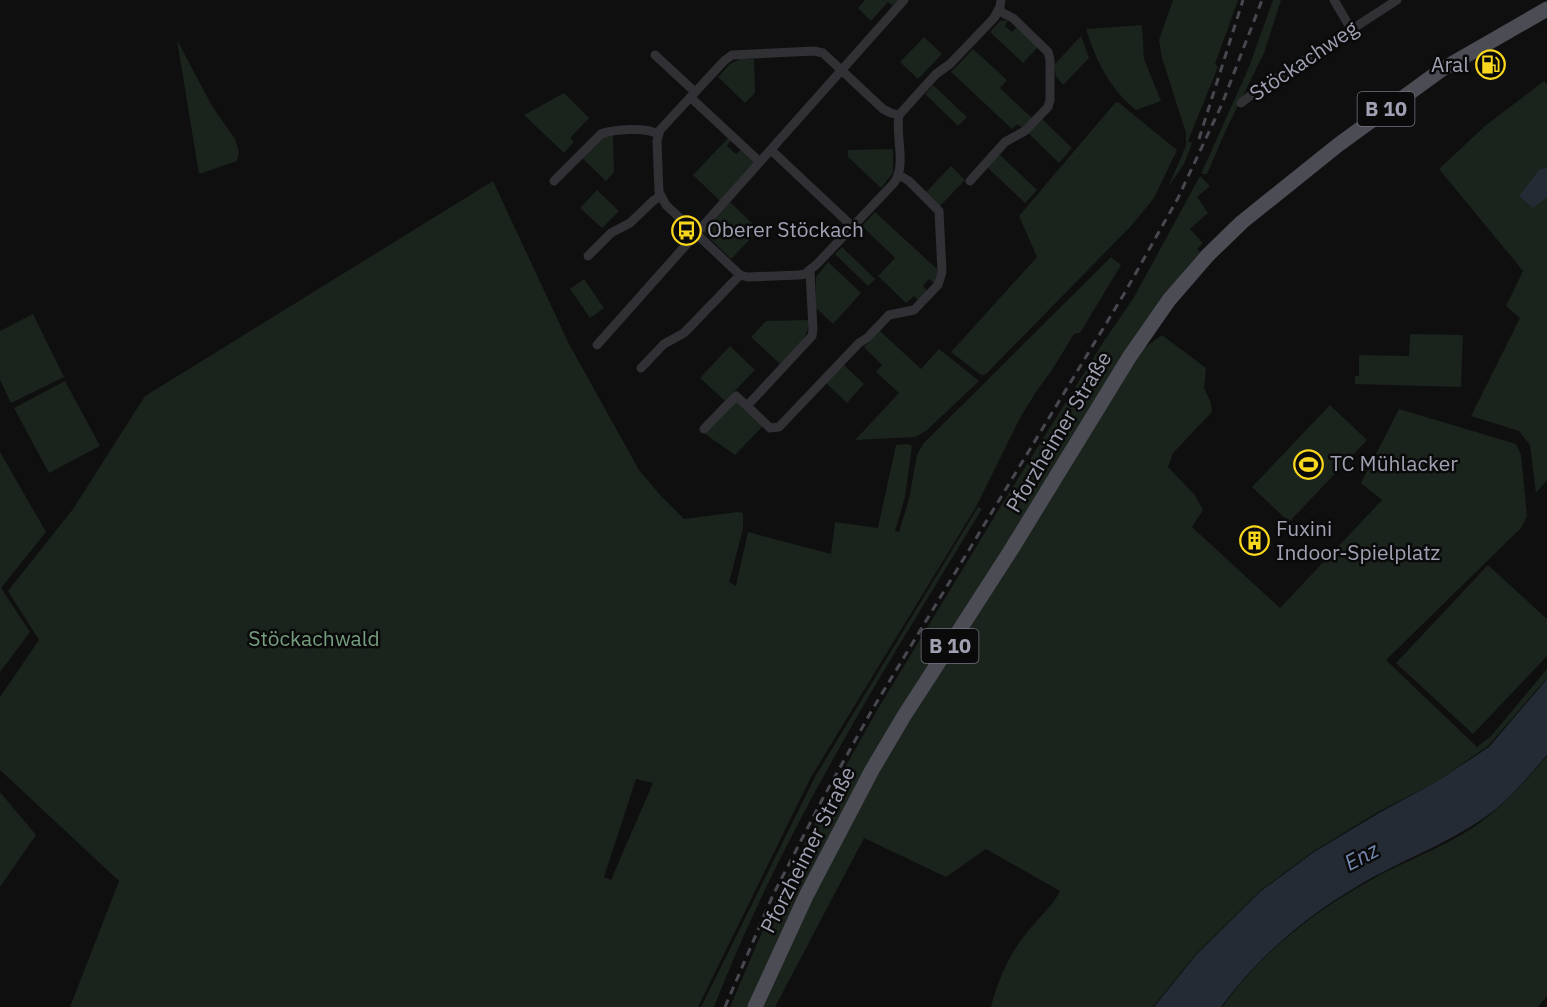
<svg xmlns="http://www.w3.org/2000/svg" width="1547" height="1007" viewBox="0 0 1547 1007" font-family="'IBM Plex Sans',sans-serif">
  <rect width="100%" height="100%" fill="#0f0f10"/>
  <path fill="#1b231d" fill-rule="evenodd" d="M865,0H898L893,6L888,2L871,21L858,8Z
    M1173,0H1238L1215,64L1218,67L1188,141L1192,143L1184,164L1168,187L1186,146V133L1162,58L1159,40Z
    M1273,0H1281L1264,53L1226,130L1207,174H1201L1249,67Z
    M1008,20L1005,26L1012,32L1017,27L1038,47L1023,63L990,32L1000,21Z
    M1142,25L1144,59L1161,101L1136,110C1110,89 1096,61 1086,29Z
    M1081,36L1089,58L1063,85L1056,76L1054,65Z
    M924,37L942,54L918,79L900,62Z
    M177,40L212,106L235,139L239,152L237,161L199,174Z
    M973,49L1007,80L1000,88L1032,118L1022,128L1018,124L1012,129L951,72Z
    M740,59H754L755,93L745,103L718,77L730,64Z
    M1544,81L1547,84V480L1536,493L1530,445L1519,431L1471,416L1520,318L1506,306L1523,271L1439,169L1485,126Z
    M933,85L967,117L958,126L925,94Z
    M564,93L589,118L570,138L574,142L564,153L524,115Z
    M1118,102L1177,150L1154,198L1131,226L986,374L981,375L951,352L1037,257L1019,216L1115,103Z
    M1042,119L1072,148L1059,163L1028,133Z
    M613,135L614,172L606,181L581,157L600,138Z
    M728,138L731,140L727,146L736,154L741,150L754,162L720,201L693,175Z
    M893,149V173L881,188L848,157V150Z
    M999,154L1037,190L1025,203L987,167Z
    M951,166L965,180L940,206L926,192Z
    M1200,176L1210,186L1197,197L1208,213L1190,229L1203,243L1197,249L1200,252L1164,295L979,592L749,1007H730L777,897L827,800L876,712L1004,501L1104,341L1133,299Z
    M493,181L569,344L639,470L661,496L684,519L737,512L743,513V529L729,582L736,586L748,532L831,554L835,522L878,528L896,445L908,444L912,446L905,497L895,531L899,532L909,499L917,455L923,444L1111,257L1121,265L1080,333L1074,334L1052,370L1038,389L1021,416L976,507L811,777L698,1007H70L119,881L0,770V697L39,640L8,591L73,509L145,396ZM636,779L653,783L611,880L604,877Z
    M597,190L619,211L602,228L580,208Z
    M730,202L759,230L731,259L703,232Z
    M875,212L938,270L934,283L929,279L923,286L927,291L918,300L914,296L906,303L878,276L895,258L862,226Z
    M842,247L875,279L868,286L835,254Z
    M828,262L861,293L833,324L816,308V277Z
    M584,279L604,308L590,318L570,289Z
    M33,314L64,377L11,403L0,380V331Z
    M809,320C809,340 793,351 780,364L751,337L766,321Z
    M880,331L921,369L939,349L979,381L926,431L915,437L855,440L899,393L876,372L882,365L864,347Z
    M1410,334L1463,335L1461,387L1355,384V376H1359V355L1409,356Z
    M1162,335L1206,368L1204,388L1211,403L1212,412L1173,453L1168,467L1194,494L1203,510L1192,527L1280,608L1382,500L1361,483L1399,409L1516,444L1521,455L1527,516L1521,528L1386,660L1477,747L1491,736L1547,669V678L1488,746L1436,782L1378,812L1314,851L1260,891L1195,955L1153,1007H991C998,980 1010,952 1028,931C1039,917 1052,907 1060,891L986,849L946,877L864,838L775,1007H762L818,883L878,772L1140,351Z
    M730,346L755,370L725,401L700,378Z
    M843,364L864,384L847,403L826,383Z
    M65,381L100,446L49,473L14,408Z
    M736,401L763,426L735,455L705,434Z
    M1330,405L1367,440L1289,522L1252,487Z
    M0,452L46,532L1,588L30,632L0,672Z
    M978,507L982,509C884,670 782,831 714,1007H701L815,777Z
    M1488,565L1547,619V656L1473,734L1396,663Z
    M1547,756V996L1538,1007H1222C1262,951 1317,909 1378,876C1412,858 1452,844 1482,821C1507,802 1527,779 1547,756Z
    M0,792L36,835L0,887Z"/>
  <path fill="#252b34" d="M1547,168V197L1533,208L1519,196L1540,169Z
    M1547,679V755C1526,779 1505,805 1478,822C1446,843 1411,857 1377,875C1316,908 1262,951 1221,1007H1154L1196,955L1261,891L1314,852L1379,813L1436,782L1489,747Z"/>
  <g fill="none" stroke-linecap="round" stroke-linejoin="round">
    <path stroke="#303035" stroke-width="9" d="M1334,0L1351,29
      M655,55L695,92
      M690,97L760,162
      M1241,103L1255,92L1397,0
      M899,115L891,113L883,109L823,53L814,51L732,55L724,61L660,130L657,141L659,192L666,205L740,275L748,277L799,275L805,274L817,264L894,183C907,164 895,137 899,115L936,74L950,64L994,18L1000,7L1001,0
      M771,150L853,227
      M554,181L601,134C614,129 646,127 658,134
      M970,181L1005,142L1025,131L1048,107L1050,100V60L1048,52L1013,18L999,11
      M588,256L611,233L630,223L653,201L660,196
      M810,271L813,330L812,336L747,406L770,428L779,427L859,343L867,338L889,315L914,310L938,285L942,272L939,211L909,181L899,175
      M597,345L904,0
      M641,368L664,344L684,333L740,275
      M704,429L736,396L747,406"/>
    <path stroke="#4b4c54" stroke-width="15" d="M755,1007L806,896L872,770L904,716L1011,550L1130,356L1169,300L1207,256L1242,222L1338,145L1441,70L1547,9"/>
    <path stroke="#484950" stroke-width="3" stroke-dasharray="8 6" stroke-linecap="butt" d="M1199,139L1243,0
      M725,1007L773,895L823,798L872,710L1124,294L1178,198L1222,104L1262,0"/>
  </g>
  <defs>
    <symbol id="fuel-ring" viewBox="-11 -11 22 22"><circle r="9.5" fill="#0a0a0b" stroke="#f9d71d" stroke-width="1.5"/><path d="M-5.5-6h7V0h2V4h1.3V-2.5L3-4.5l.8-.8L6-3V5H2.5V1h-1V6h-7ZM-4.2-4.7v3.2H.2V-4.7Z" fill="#f9d71d"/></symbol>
    <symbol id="bus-ring" viewBox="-11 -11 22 22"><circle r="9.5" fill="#0a0a0b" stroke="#f9d71d" stroke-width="1.5"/><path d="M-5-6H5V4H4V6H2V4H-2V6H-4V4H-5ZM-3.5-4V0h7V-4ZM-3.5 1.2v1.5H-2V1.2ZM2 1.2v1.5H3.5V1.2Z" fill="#f9d71d"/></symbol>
    <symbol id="stadium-ring" viewBox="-11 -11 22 22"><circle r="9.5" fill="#0a0a0b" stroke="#f9d71d" stroke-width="1.5"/><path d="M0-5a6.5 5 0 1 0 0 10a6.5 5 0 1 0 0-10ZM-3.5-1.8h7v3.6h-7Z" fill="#f9d71d"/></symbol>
    <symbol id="building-ring" viewBox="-11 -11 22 22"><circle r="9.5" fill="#0a0a0b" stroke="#f9d71d" stroke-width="1.5"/><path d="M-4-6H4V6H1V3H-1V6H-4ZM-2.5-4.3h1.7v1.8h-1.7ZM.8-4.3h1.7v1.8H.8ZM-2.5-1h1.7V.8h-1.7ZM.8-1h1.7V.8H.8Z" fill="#f9d71d"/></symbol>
  </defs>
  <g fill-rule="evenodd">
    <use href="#fuel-ring" x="1474" y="48" width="33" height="33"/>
    <use href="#bus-ring" x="670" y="214" width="33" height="33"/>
    <use href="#stadium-ring" x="1292" y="448" width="33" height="33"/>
    <use href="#building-ring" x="1238" y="524" width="33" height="33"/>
  </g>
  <g text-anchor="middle" stroke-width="5" stroke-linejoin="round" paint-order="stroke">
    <g fill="#0a0a0b" stroke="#727480" stroke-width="1.5">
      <rect x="1357.5" y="92" width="57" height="34" rx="4.5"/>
      <rect x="921.5" y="629" width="57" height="34" rx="4.5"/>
    </g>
    <g font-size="20" font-weight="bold" fill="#9fa1b2">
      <text x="1386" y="116">B 10</text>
      <text x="950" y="653">B 10</text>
    </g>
    <g font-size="21" fill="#9fa1b2" stroke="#0a0a0b">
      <text transform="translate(1304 61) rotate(-34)" y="7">Stöckachweg</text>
      <text transform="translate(1059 432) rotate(-59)" y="7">Pforzheimer Straße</text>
      <text transform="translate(808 850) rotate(-63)" y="7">Pforzheimer Straße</text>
    </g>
    <g font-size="21" fill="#9fa1b2" stroke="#0a0a0b" text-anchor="start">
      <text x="1469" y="72" text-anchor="end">Aral</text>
      <text x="707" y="237">Oberer Stöckach</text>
      <text x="1330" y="471">TC Mühlacker</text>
      <text x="1276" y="536">Fuxini<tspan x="1276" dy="24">Indoor-Spielplatz</tspan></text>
    </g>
    <g font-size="21" fill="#759e7f" stroke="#0a0a0b">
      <text x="314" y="646">Stöckachwald</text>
    </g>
    <g font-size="22" font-style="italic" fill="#7388b0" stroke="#0a0a0b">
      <text transform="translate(1361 856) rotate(-28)" y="8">Enz</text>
    </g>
  </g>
</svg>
